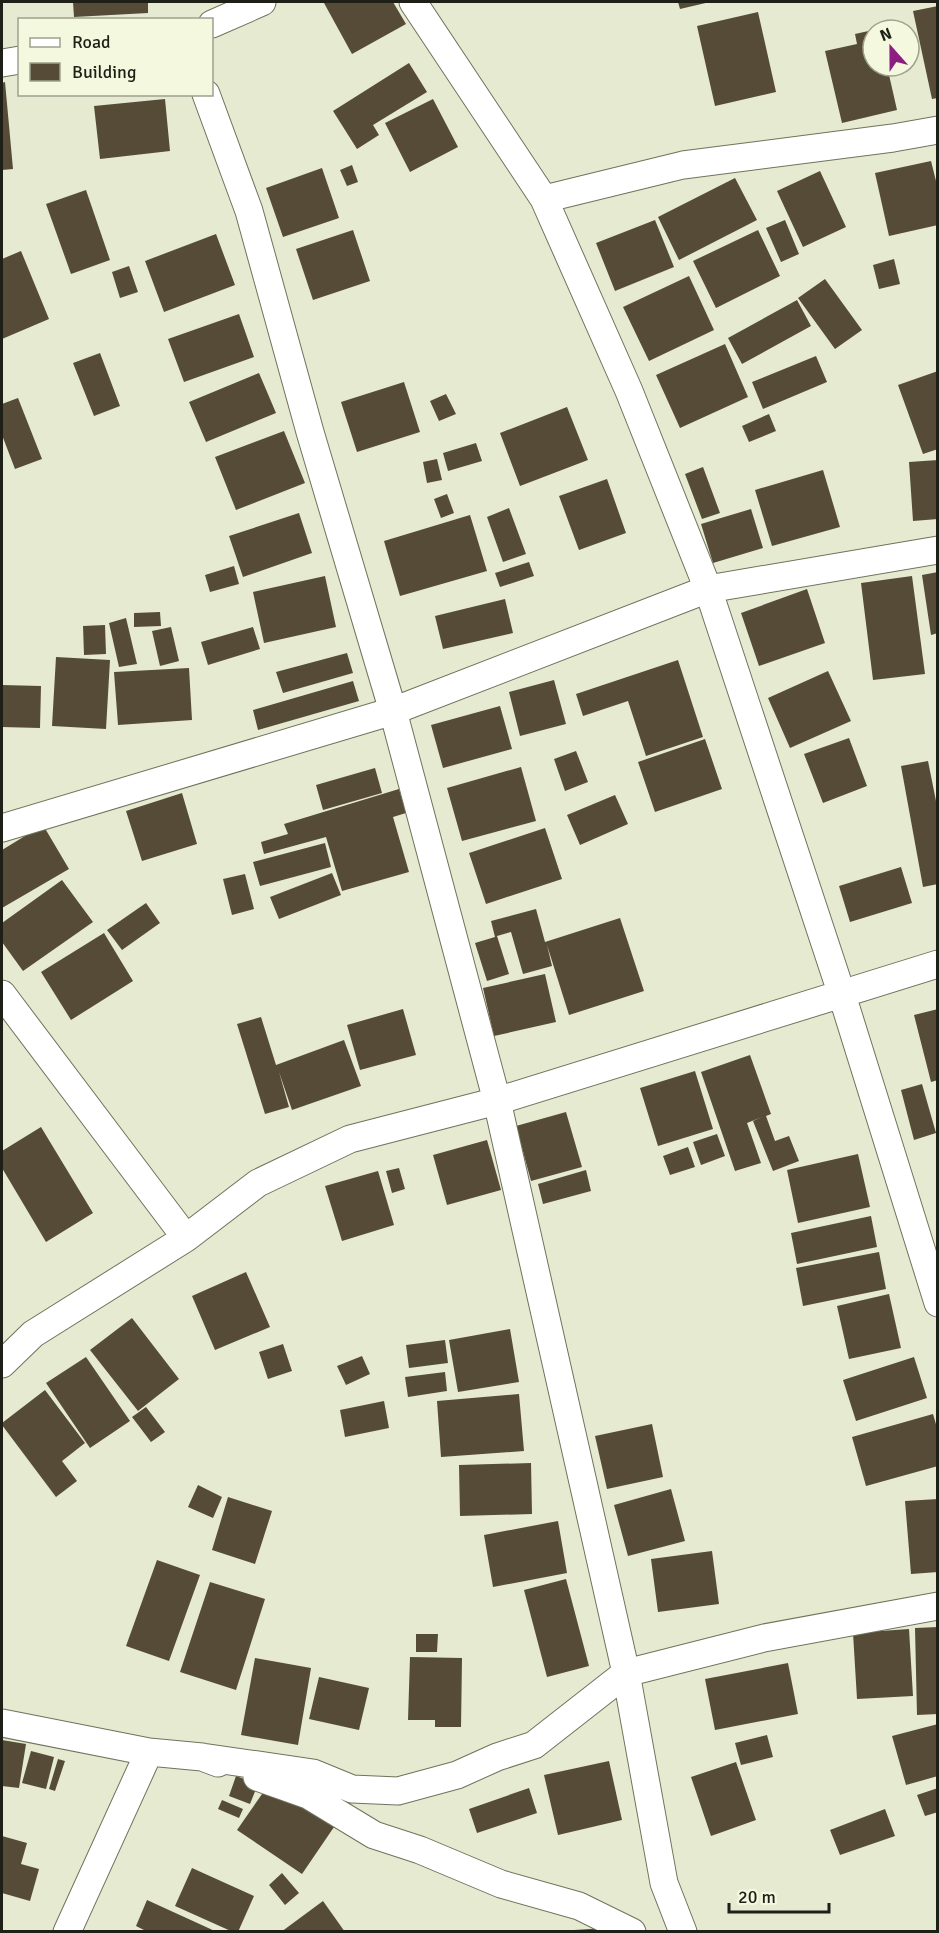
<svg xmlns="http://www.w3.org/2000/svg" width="939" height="1933" viewBox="0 0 939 1933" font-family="Signika,sans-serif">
  <rect width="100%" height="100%" fill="#e6ead1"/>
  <path fill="#554b37" d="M73,2H148V13L74,17Z
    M326,2H393L406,24L352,54L324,3Z
    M678,2H710L680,9Z
    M938,6V98L932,99L913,11Z
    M758,12L776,92L715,106L697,26Z
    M873,30V66H887L897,110L842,123L825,51L857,44L855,34Z
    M409,63L427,92L373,125L379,135L357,149L333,111Z
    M5,82L13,169L2,170V83Z
    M165,99L170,151L100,159L94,106Z
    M433,99L458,147L410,172L385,123Z
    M931,161L938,189V225L889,236L875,173Z
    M352,165L358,182L347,186L340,170Z
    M322,168L339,218L283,237L266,188Z
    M820,171L846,227L803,247L777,191Z
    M735,178L757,220L679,260L658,217Z
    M86,190L110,260L71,274L46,204Z
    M655,220L674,267L615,291L596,243Z
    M785,220L799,254L781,262L766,228Z
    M353,230L370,281L313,300L296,249Z
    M758,230L780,276L716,308L693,261Z
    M216,234L235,285L164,312L145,261Z
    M21,251L49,319L2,339V259Z
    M894,259L900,284L879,289L873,265Z
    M129,266L138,292L120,298L112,272Z
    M689,276L714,330L649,361L623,307Z
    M825,279L862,330L835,349L798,298Z
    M797,300L811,326L742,364L728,338Z
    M239,314L254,357L184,382L168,339Z
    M725,344L748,397L680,428L656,375Z
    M100,353L120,406L94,416L73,363Z
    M816,356L827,382L763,409L752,382Z
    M938,371V449L923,454L898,385Z
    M259,373L276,413L206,442L189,402Z
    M404,382L420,432L357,452L341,402Z
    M446,394L456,414L439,421L430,401Z
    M18,398L42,459L15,469L2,435V404Z
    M567,407L588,460L520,486L500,433Z
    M769,414L776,431L749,442L742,426Z
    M284,431L305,483L236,510L215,457Z
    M476,443L482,461L448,471L443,453Z
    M437,459L442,480L427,483L423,462Z
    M938,460V519L913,521L909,462Z
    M703,467L720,513L702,519L685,474Z
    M823,470L840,527L772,546L755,490Z
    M607,479L626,533L579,550L559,496Z
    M447,494L454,513L441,518L434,499Z
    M509,508L526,554L503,562L487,517Z
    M751,509L763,548L713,563L701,524Z
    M299,513L312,553L243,577L229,536Z
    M470,515L487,571L400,596L384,541Z
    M529,562L534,576L500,587L495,573Z
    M234,566L239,584L210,592L205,575Z
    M938,572V633L931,635L922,575Z
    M325,576L336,627L264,643L253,592Z
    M912,576L925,674L873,680L861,583Z
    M807,589L825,643L759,666L741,613Z
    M505,599L513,633L443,649L435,616Z
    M160,612L161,626L134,627V613Z
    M126,618L137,664L119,667L109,623Z
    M105,625L106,654L84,655L83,626Z
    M171,627L179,661L160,666L152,631Z
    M253,627L260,649L208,665L201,642Z
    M347,653L353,673L283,693L276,672Z
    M56,657L110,660L106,729L52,726Z
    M678,660L703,737L646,756L628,701L583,716L576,694Z
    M189,668L192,720L118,725L114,672Z
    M828,671L851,721L790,748L768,698Z
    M554,680L566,724L520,736L509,692Z
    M353,681L359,701L258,730L253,710Z
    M2,685L41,686L40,728L2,727Z
    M500,706L512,749L443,768L431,725Z
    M849,738L867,786L823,803L804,754Z
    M705,739L722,789L655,812L638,762Z
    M576,751L588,782L565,791L554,759Z
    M928,761L938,811V884L923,887L901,766Z
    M521,767L536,821L462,841L447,788Z
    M375,768L382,793L323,810L316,785Z
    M399,789L406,813L393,817L409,872L342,891L326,837L264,854L261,842L288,834L284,824Z
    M182,793L197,844L142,861L126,811Z
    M615,795L628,824L580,845L567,815Z
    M43,825L69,869L2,908V850Z
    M545,828L562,879L486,904L469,853Z
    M325,843L331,867L260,886L253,862Z
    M901,867L912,903L850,922L839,886Z
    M332,873L341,895L279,919L270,897Z
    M245,874L254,909L232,915L223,879Z
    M62,880L93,922L23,971L2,942V923Z
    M146,903L160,923L122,950L107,930Z
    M536,909L545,942L620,918L644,991L569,1015L547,945L552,966L523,974L511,932L497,936L509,974L487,981L475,943L495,937L491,921Z
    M104,933L133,981L71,1020L41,972Z
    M545,974L556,1022L494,1036L483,988Z
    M403,1009L416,1055L360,1070L347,1025Z
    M938,1009V1080L931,1082L914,1015Z
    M261,1017L276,1065L344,1040L361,1086L292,1110L279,1072L289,1107L265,1114L237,1024Z
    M750,1055L771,1114L766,1116L775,1141L789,1136L799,1161L773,1171L753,1121L762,1117L747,1123L761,1163L735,1171L701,1072Z
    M695,1071L713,1129L658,1146L640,1088Z
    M922,1084L936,1133L914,1140L901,1090Z
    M566,1112L582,1167L531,1181L516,1126Z
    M41,1127L93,1213L46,1242L2,1168V1151Z
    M717,1134L725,1156L701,1165L693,1142Z
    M487,1140L501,1190L447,1205L433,1155Z
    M688,1147L695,1167L670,1175L663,1156Z
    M858,1154L870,1207L798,1223L787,1170Z
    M399,1168L405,1189L392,1193L386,1171Z
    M586,1170L591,1191L543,1204L538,1184Z
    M378,1171L394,1225L342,1241L325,1186Z
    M871,1216L877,1247L797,1264L791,1233Z
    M879,1252L886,1289L803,1306L796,1268Z
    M246,1272L270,1327L215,1350L192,1296Z
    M889,1294L901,1348L849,1359L837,1306Z
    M132,1318L179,1379L138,1411L90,1350Z
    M510,1329L519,1382L458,1392L449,1340Z
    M445,1340L448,1363L409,1368L406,1345Z
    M283,1344L292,1371L268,1379L259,1352Z
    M362,1356L370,1374L346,1385L337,1366Z
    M86,1357L130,1421L90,1448L46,1383Z
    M914,1357L927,1398L856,1421L843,1380Z
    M445,1372L447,1391L408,1397L405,1377Z
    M45,1390L85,1443L62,1461L77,1481L56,1497L2,1425V1423Z
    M519,1394L524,1451L441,1457L437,1401Z
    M384,1401L389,1428L345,1437L340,1410Z
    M146,1407L165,1432L151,1442L132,1417Z
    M933,1414L938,1431V1466L866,1486L852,1437Z
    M652,1424L663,1477L607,1489L595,1436Z
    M531,1463L532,1514L460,1516L459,1465Z
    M198,1485L222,1497L213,1518L188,1507Z
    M671,1489L685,1541L628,1556L614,1505Z
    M228,1497L272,1511L255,1564L212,1550Z
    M938,1499V1572L911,1574L905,1501Z
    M558,1521L567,1573L493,1587L484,1535Z
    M712,1551L719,1604L658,1612L651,1559Z
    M157,1560L200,1575L169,1661L126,1646Z
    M566,1579L589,1666L547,1677L524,1590Z
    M210,1582L265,1599L236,1690L180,1672Z
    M938,1627V1714L917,1715L915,1628Z
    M909,1629L913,1696L857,1699L853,1633Z
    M416,1634H438L437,1652H416Z
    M410,1657L462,1658L461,1727H435V1720H408Z
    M255,1658L311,1668L298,1745L241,1735Z
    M788,1663L798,1714L715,1730L705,1679Z
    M319,1677L369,1688L359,1730L309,1719Z
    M938,1724V1776L906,1785L892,1736Z
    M767,1735L773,1757L741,1765L735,1743Z
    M2,1740L26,1744L19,1788L2,1786Z
    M31,1751L54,1757L46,1789L22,1783Z
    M58,1759L65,1761L55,1791L49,1789Z
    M609,1761L622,1820L558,1835L544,1775Z
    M736,1762L756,1820L711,1836L691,1777Z
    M236,1776L258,1784L250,1804L229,1796Z
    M269,1784L334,1827L302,1874L237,1830Z
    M529,1788L537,1813L477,1833L469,1809Z
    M938,1788V1812L925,1816L917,1795Z
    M222,1800L243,1809L239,1818L218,1809Z
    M885,1809L895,1836L840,1855L830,1830Z
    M2,1836L27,1843L21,1864L39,1869L30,1901L2,1893Z
    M192,1868L254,1896L238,1932H233L175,1906Z
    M282,1873L299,1893L285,1905L269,1885Z
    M147,1900L217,1932H148L136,1926Z
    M323,1901L345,1932H281Z
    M606,1928V1932H574V1930Z"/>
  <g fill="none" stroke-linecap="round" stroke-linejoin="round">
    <defs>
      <path id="street" d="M413,2L544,199L629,391L708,589L842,995L938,1303
        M212,24L262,2
        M2,63L20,60
        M206,94L249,211L310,432L393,711L497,1101L626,1673L664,1883L683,1932
        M544,199L683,165L893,138L938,130
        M2,828L393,711L708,589L938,550
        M2,994L186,1238
        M2,1364L33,1334L186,1238L258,1183L350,1139L497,1101L938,964
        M2,1723L149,1752L202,1757L218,1763
        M202,1757L313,1773L352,1789L398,1791L457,1775L497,1757L534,1745L626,1673L764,1638L938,1606
        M257,1777L308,1795L374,1835L420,1850L501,1884L579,1906L632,1932
        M67,1932L149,1752"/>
    </defs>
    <use href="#street" stroke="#6f735c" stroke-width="29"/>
    <use href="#street" stroke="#fff" stroke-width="27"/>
  </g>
  <rect width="939" height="1933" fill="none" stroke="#1e1f16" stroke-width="6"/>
  <rect x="18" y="18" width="195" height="78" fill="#f3f8de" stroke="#9ea18e" stroke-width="1.5"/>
  <rect x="30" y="38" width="30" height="9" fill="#ffffff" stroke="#9ea18e" stroke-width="1.5"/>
  <text x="72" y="48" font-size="18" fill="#1e1f16">Road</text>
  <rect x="30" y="63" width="30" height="18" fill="#554b37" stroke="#9ea18e" stroke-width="1.5"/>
  <text x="72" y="78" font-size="18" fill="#1e1f16">Building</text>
  <g transform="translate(891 48) rotate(339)"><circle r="28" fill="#f3f8de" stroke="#9ea18e" stroke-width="1.5"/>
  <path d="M0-4.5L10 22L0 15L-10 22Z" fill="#8d1e81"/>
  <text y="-9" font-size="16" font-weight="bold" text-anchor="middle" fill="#1e1f16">N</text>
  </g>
  <path d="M729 1903v9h100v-9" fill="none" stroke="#1e1f16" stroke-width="3"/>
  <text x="738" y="1903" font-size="18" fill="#1e1f16" stroke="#f3f8de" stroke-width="4.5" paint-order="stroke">20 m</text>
</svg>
